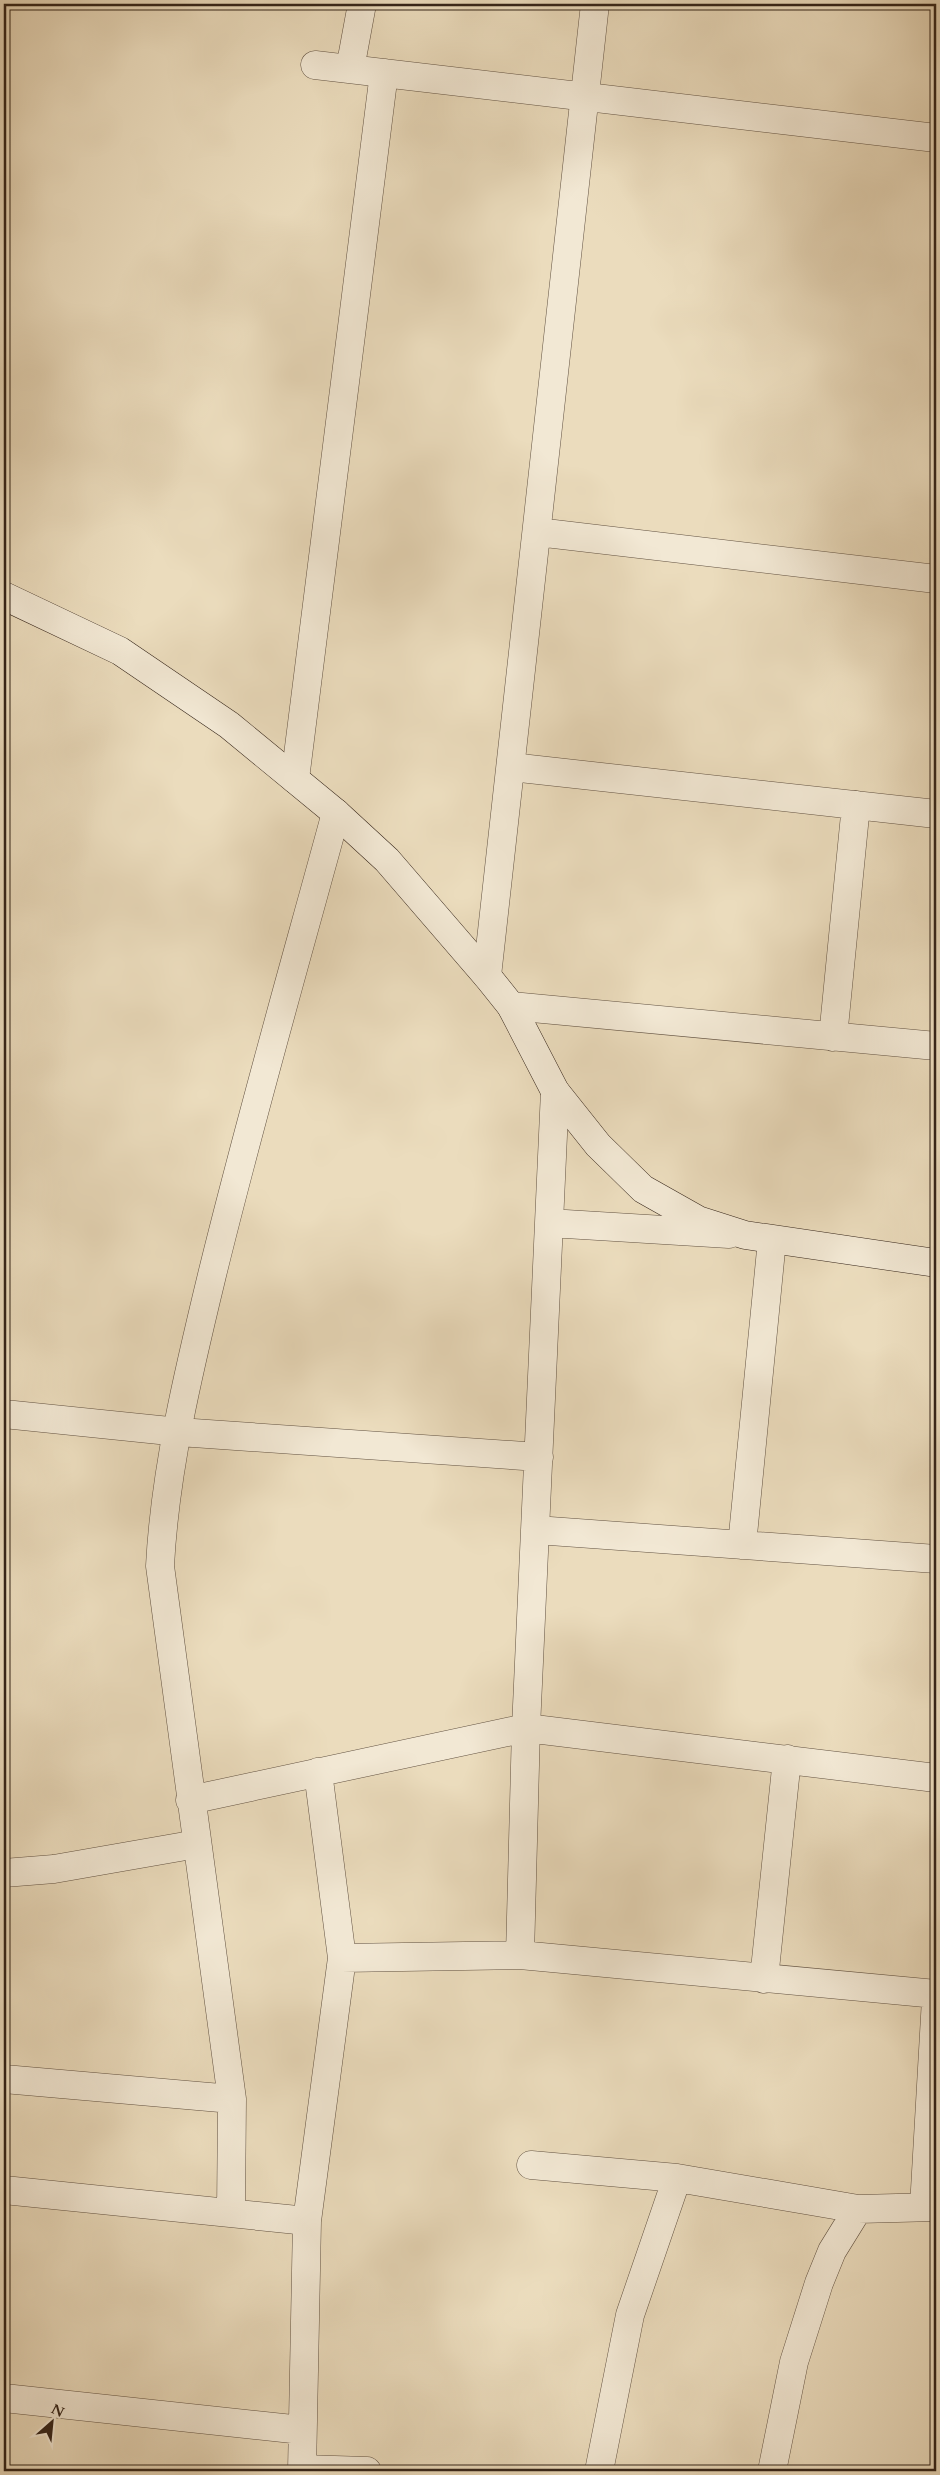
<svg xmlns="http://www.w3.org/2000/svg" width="940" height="2475" viewBox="0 0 940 2475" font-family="Cardo,serif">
  <rect width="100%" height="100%" fill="#ebdcbd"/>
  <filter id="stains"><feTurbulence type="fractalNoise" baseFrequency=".004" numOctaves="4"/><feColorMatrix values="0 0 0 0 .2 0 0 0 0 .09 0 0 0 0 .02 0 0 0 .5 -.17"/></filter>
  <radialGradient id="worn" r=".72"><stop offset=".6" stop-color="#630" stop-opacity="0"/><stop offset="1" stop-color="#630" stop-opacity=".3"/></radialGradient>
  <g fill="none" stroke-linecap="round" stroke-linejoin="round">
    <defs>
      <path id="street" d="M315,65L936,138
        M350,69L362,4
        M537,532L936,579
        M511,767L936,814
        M295,779L384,73
        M487,976L595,4
        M511,1006L936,1046
        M833,1037L856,805
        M549,1223L729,1234
        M4,1414L179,1432L539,1457
        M536,1530L936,1559
        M742,1545L772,1240
        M190,1800L526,1728L936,1778
        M4,1873L54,1869L197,1844
        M520,1955L526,1728L555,1091
        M342,1958L520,1955L936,1994
        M764,1979L787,1759
        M4,2079L232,2099
        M531,2165L677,2178L858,2209L936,2207
        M4,2190L307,2221
        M924,2207L936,1999
        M231,2213L232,2099L160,1566C165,1469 189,1370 212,1275C250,1120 294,967 336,813
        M4,2398L302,2430
        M302,2469L367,2471
        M302,2471L307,2221L342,1958L318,1772
        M599,2471L630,2315L677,2178
        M772,2471L794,2362L819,2283L832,2251L858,2209"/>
      <path id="secondary" d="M4,596L120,651L229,725L336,813L387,860L487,976L511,1006L555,1091L598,1145L643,1189L698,1220L745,1235L936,1263"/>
    </defs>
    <use href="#street" stroke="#625242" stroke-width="29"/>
    <use href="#secondary" stroke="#342419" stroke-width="29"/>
    <use href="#street" stroke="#f2e8d4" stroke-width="28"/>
    <use href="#secondary" stroke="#f2e8d4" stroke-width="28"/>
  </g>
  <rect width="940" height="2475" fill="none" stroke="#ebdcbd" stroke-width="20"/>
  <rect x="5" y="5" width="930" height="2465" fill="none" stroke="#342419" stroke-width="2.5"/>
  <rect x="10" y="10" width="920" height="2455" fill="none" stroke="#342419"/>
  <g transform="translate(52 2422) rotate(27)" stroke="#f2e8d4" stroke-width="4" paint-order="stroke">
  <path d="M0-4L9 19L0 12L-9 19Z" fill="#342419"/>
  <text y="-8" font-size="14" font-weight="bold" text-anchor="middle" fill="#342419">N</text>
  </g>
  <rect width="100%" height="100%" filter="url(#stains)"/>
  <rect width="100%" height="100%" fill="url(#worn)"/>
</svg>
